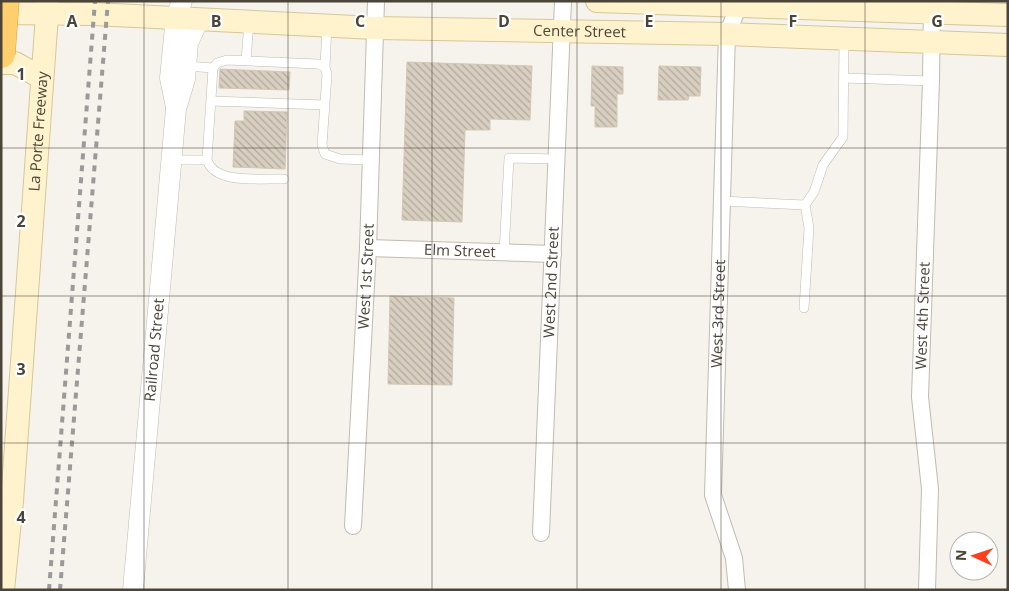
<svg xmlns="http://www.w3.org/2000/svg" width="1009" height="591" viewBox="0 0 1009 591" font-family="'Open Sans',sans-serif">
  <defs>
    <pattern id="building-back-hatch" width="6" height="6" patternUnits="userSpaceOnUse" patternTransform="scale(1.25)"><rect width="6" height="6" fill="#d8cfc1"/><path d="M-1 5l2 2M0 0l6 6M5-1l2 2" fill="none" stroke="#b1aa9e"/></pattern>
  </defs>
  <rect width="100%" height="100%" fill="#f6f3ec"/>
  <path fill="url(#building-back-hatch)" stroke="#d3c7b4" d="M407,62L532,66L530,120L490,119V130H465L462,222L402,220Z
    M592,66L623,67V94H617V127H595V106H591Z
    M659,66L701,67L700,96H689L688,100H658Z
    M220,69L290,72L289,90L219,88Z
    M244,111L287,112L285,169L233,167L235,121H244Z
    M390,296L454,298L452,385L388,384Z"/>
  <g fill="none" stroke-linecap="round" stroke-linejoin="round">
    <defs>
      <path id="service" d="M246,61L249,21
        M186,66L213,68
        M325,67L327,25
        M844,78L931,81
        M211,101L325,105
        M171,160H207L213,68L217,63L227,60L318,64L325,67L327,74L322,145L325,154L340,159L371,160
        M207,160C215,185 262,178 284,179
        M721,201L805,205L814,192L823,165L843,137L844,39
        M504,253L509,158L557,159
        M804,308L809,228L805,205"/>
      <g id="minor">
        <path id="s1" d="M368,248L553,254"/>
        <path id="s2" d="M353,526L368,248L376,1"/>
        <path id="s3" d="M541,533L563,1"/>
        <path id="s4" d="M737,590L734,558L713,495L727,34L741,1"/>
        <path id="s5" d="M927,590L930,489L920,397L931,81L932,1"/>
      </g>
      <g id="tertiary">
        <path d="M176,107L170,78L176,17L182,1"/>
        <path id="s6" d="M133,590L176,109L185,79L188,43L199,19"/>
      </g>
      <g id="secondary">
        <path d="M597,1L1008,15"/>
        <path id="s7" d="M1,13L94,14L375,28L727,34L1008,45"/>
        <path d="M1,63H15L42,78"/>
        <path id="s8" d="M3,590L12,501L48,1"/>
      </g>
    </defs>
    <use href="#service" stroke="#c2bbae" stroke-width="10"/>
    <use href="#minor" stroke="#c2bbae" stroke-width="18"/>
    <use href="#tertiary" stroke="#c2bbae" stroke-width="21"/>
    <use href="#secondary" stroke="#d6c79b" stroke-width="24"/>
    <use href="#service" stroke="#fff" stroke-width="9"/>
    <use href="#minor" stroke="#fff" stroke-width="16"/>
    <use href="#tertiary" stroke="#fff" stroke-width="20"/>
    <use href="#secondary" stroke="#fff3cd" stroke-width="22"/>
    <path stroke="#9a9a9a" stroke-width="4" stroke-dasharray="6 6" stroke-linecap="butt" d="M49,590L95,1
      M60,590L108,1"/>
    <defs>
      <path id="motorway-bridge" d="M1,54L5,1"/>
    </defs>
    <use href="#motorway-bridge" stroke="#e0a43c" stroke-width="29" stroke-linecap="butt"/>
    <use href="#motorway-bridge" stroke="#ffcf6e" stroke-width="28"/>
  </g>
  <path fill="none" stroke="#4b4439" stroke-width="1" stroke-opacity="0.55" d="M144,1V590M288,1V590M432,1V590M577,1V590M721,1V590M865,1V590M1,148H1008M1,296H1008M1,443H1008"/>
  <g text-anchor="middle" stroke-width="4.5" stroke-linejoin="round" paint-order="stroke">
    <g font-size="15" fill="#4b4439" stroke="#fff">
      <text dy="5" stroke="none"><textPath href="#s7" startOffset="579">Center Street</textPath></text>
      <text dy="5" stroke="none"><textPath href="#s8" startOffset="460">La Porte Freeway</textPath></text>
      <text dy="5" stroke="none"><textPath href="#s1" startOffset="92">Elm Street</textPath></text>
      <text dy="5" stroke="none"><textPath href="#s2" startOffset="250">West 1st Street</textPath></text>
      <text dy="5" stroke="none"><textPath href="#s3" startOffset="251">West 2nd Street</textPath></text>
      <text dy="5" stroke="none"><textPath href="#s4" startOffset="280">West 3rd Street</textPath></text>
      <text dy="5" stroke="none"><textPath href="#s5" startOffset="275">West 4th Street</textPath></text>
      <text dy="5" stroke="none"><textPath href="#s6" startOffset="241">Railroad Street</textPath></text>
    </g>
  </g>
  <g font-size="16" text-anchor="middle" font-weight="bold" fill="#4b4439" stroke="#fff" stroke-width="4.5" stroke-linejoin="round" paint-order="stroke">
    <text x="72" y="27">A</text>
    <text x="216" y="27">B</text>
    <text x="360" y="27">C</text>
    <text x="504" y="27">D</text>
    <text x="649" y="27">E</text>
    <text x="793" y="27">F</text>
    <text x="937" y="27">G</text>
    <text x="21" y="80">1</text>
    <text x="21" y="227">2</text>
    <text x="21" y="375">3</text>
    <text x="21" y="523">4</text>
  </g>
  <rect width="1009" height="591" fill="none" stroke="#4b4439" stroke-width="5"/>
  <g transform="translate(974 556) rotate(273)"><circle r="24" fill="#ffffff" stroke="#b7b4b0"/>
  <path d="M0-4L9 19L0 12L-9 19Z" fill="#fc3f1d"/>
  <text y="-8" font-size="14" font-weight="bold" text-anchor="middle" fill="#4b4439">N</text>
  </g>
</svg>
